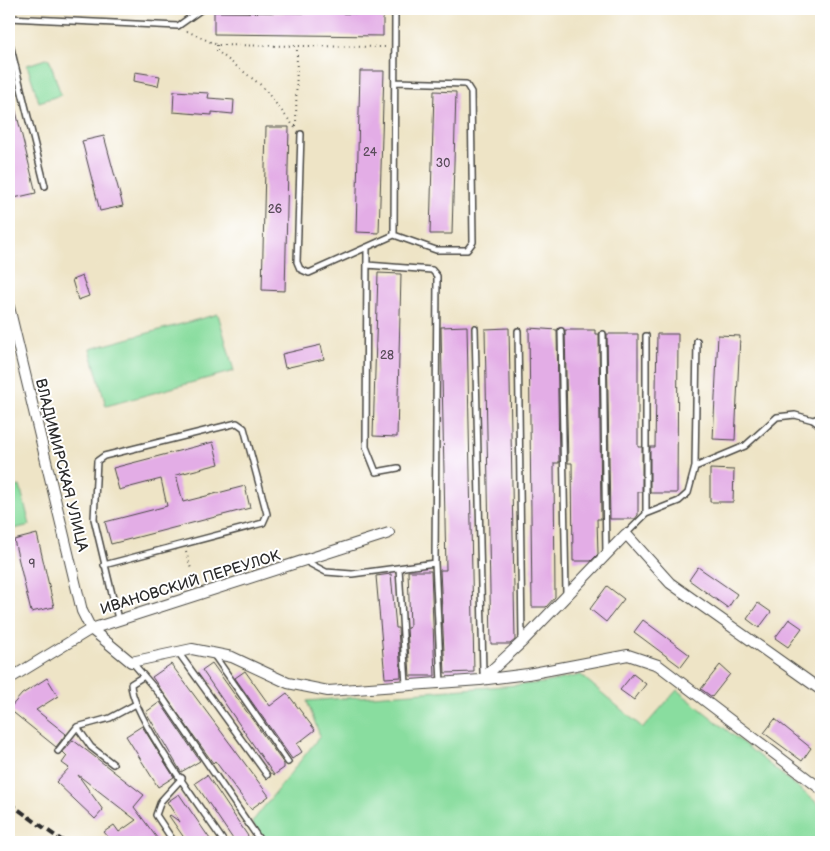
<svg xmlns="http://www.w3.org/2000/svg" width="830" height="851" viewBox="0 0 830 851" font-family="'Balsamiq Sans',sans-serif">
  <rect width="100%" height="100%" fill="#fff"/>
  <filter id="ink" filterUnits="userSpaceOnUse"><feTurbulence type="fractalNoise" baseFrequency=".02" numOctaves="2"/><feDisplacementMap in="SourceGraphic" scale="10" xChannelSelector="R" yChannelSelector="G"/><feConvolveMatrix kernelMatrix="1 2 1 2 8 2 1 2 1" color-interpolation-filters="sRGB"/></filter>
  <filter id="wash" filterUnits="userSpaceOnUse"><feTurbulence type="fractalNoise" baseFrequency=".0096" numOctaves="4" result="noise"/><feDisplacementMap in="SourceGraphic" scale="20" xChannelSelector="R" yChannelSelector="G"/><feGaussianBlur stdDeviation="1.12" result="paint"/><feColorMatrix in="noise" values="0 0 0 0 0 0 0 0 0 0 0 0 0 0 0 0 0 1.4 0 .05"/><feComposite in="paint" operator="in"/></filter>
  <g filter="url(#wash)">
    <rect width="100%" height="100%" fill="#eee4c6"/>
    <path fill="#89dd9f" stroke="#5a8465" d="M49,58L61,95L39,102L27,65Z
      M218,314L234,371L106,406L90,349Z
      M20,486L30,525L10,530L9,489Z
      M581,675L643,728L677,690L821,806V842H265L252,822L320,736L307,701L543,683Z"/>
    <g id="blocks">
      <path fill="#e3ade6" d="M214,12L383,14V36L214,34Z
        M360,71H384L379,233L356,232Z
        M135,72L160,76L158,86L134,81Z
        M174,91L209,93L208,98L234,100L233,114L212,112V115L173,112Z
        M434,91L456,92L452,234H430Z
        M12,95L36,193L14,198L9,178V96Z
        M266,127H289L285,291L262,290Z
        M104,136L123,206L100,211L82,141Z
        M378,273L401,274L397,437L373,436Z
        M82,276L89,296L78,300L72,280Z
        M467,326L474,672L445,673L440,570H446L441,327Z
        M509,328L515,640L510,644H491L485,329Z
        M529,328L557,330L559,463H554L555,597L546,607H532Z
        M565,330H595V334H599L601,519H597L598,554L591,561H573L572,463H568Z
        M607,334H638V447H642V492H638V515L635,519H610Z
        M657,334H678L677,493H650V447H655Z
        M718,335L740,336L735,440L713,439Z
        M321,345L324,359L285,368L282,354Z
        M213,442L219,464L176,475L183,502L245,486L250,508L111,544L105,522L167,506L161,479L119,490L113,468Z
        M710,469L734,470L733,502H710Z
        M37,534L54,607L31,612L14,540Z
        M698,567L737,594L728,608L689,580Z
        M408,571H431L435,676H410L407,628L410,627Z
        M391,574L396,628H398L401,677L385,678L376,576Z
        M607,586L624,599L606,622L590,609Z
        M758,603L771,612L759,628L747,619Z
        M789,619L802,628L788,647L775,638Z
        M643,620L690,655L681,667L634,632Z
        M212,663L284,764V768L274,775L202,670Z
        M171,664L269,796L251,809L215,761L213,763L152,677Z
        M720,665L730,674L712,697L701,689Z
        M245,671L270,706L287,693L315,730L297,744L302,752L292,759L235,678Z
        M633,674L646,684L634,700L620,690Z
        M47,678L58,696L36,710L66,734L56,747L9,709L22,694Z
        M160,702L200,761L181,772L146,712Z
        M775,719L811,748L802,761L764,733Z
        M142,726L174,777L158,787L126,736Z
        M73,740L144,795L134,807L160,842H105L110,839L104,832L114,825L119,832L136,820L78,775L103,810L95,819L56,782L69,768L62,763L67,756L63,752Z
        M207,775L252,842H235L195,783Z
        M179,794L212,842H187L169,816L170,815L180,822L167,802Z"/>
    </g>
  </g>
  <g filter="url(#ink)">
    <use href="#blocks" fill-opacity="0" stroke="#484742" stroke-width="1"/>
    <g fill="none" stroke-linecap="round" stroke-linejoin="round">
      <defs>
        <path id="lane" d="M9,18L178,26L202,9
          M9,40L45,186
          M395,82L466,84L471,92L473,242L467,250H436L394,235L395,9
          M301,134L297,262L300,269L309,273L394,235
          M367,247L366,447L376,472L398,468
          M367,265L432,270L437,276L435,563L441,683
          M475,328L483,672L485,676
          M518,331L522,639
          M561,331L566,594
          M603,334L606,555
          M646,336V514
          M813,420L821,417
          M695,467L697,341
          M626,534L646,514L679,501L688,493L695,467L745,446L777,417L795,415L813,420L821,426
          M305,561L326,572L352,574L435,563
          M104,565L263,523L267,514L244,428L237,423L104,456L97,461L94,519L118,619
          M399,568L406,685
          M178,652L267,775
          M214,655L288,762
          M132,662L162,697L261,842
          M144,676L131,684C131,715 204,812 224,842
          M77,727L91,747L113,764
          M58,751L77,727L110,718L136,704
          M174,842L156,815L161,801L182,778"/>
        <path id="street" d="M9,307L82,611L91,629L131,662L192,649L232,657L288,683L328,691L480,680L528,674L628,655L658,665L821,789
          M9,679L91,629L389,533
          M481,680L522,642L626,534L670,583L821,690"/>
      </defs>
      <use href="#lane" stroke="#484742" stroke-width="8"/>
      <use href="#street" stroke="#484742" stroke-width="12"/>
      <path stroke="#484742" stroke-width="2" stroke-dasharray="1 4" stroke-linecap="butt" d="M187,31L217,45L386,47
        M217,45V51L262,86L296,129
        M296,126L297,46
        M186,552L191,569"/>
      <use href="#lane" stroke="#fff" stroke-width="5"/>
      <use href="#street" stroke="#fff" stroke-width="10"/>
      <path stroke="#2b2b2b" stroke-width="4" stroke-dasharray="8 4" stroke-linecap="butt" d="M9,803L64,842"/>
    </g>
  </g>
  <g text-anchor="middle" stroke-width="4" stroke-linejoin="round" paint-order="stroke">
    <g font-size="12" fill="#594c5a">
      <text x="370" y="156">24</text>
      <text x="443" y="167">30</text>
      <text x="275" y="213">26</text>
      <text x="387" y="359">28</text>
      <text x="32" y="568">9</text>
    </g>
    <g font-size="15" fill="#2b2b2b" stroke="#fff">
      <text transform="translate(62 465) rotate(76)" y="5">ВЛАДИМИРСКАЯ УЛИЦА</text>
      <text transform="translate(190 582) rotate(-17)" y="5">ИВАНОВСКИЙ ПЕРЕУЛОК</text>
    </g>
  </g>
  <rect width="830" height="851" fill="none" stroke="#fff" stroke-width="30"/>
</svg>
